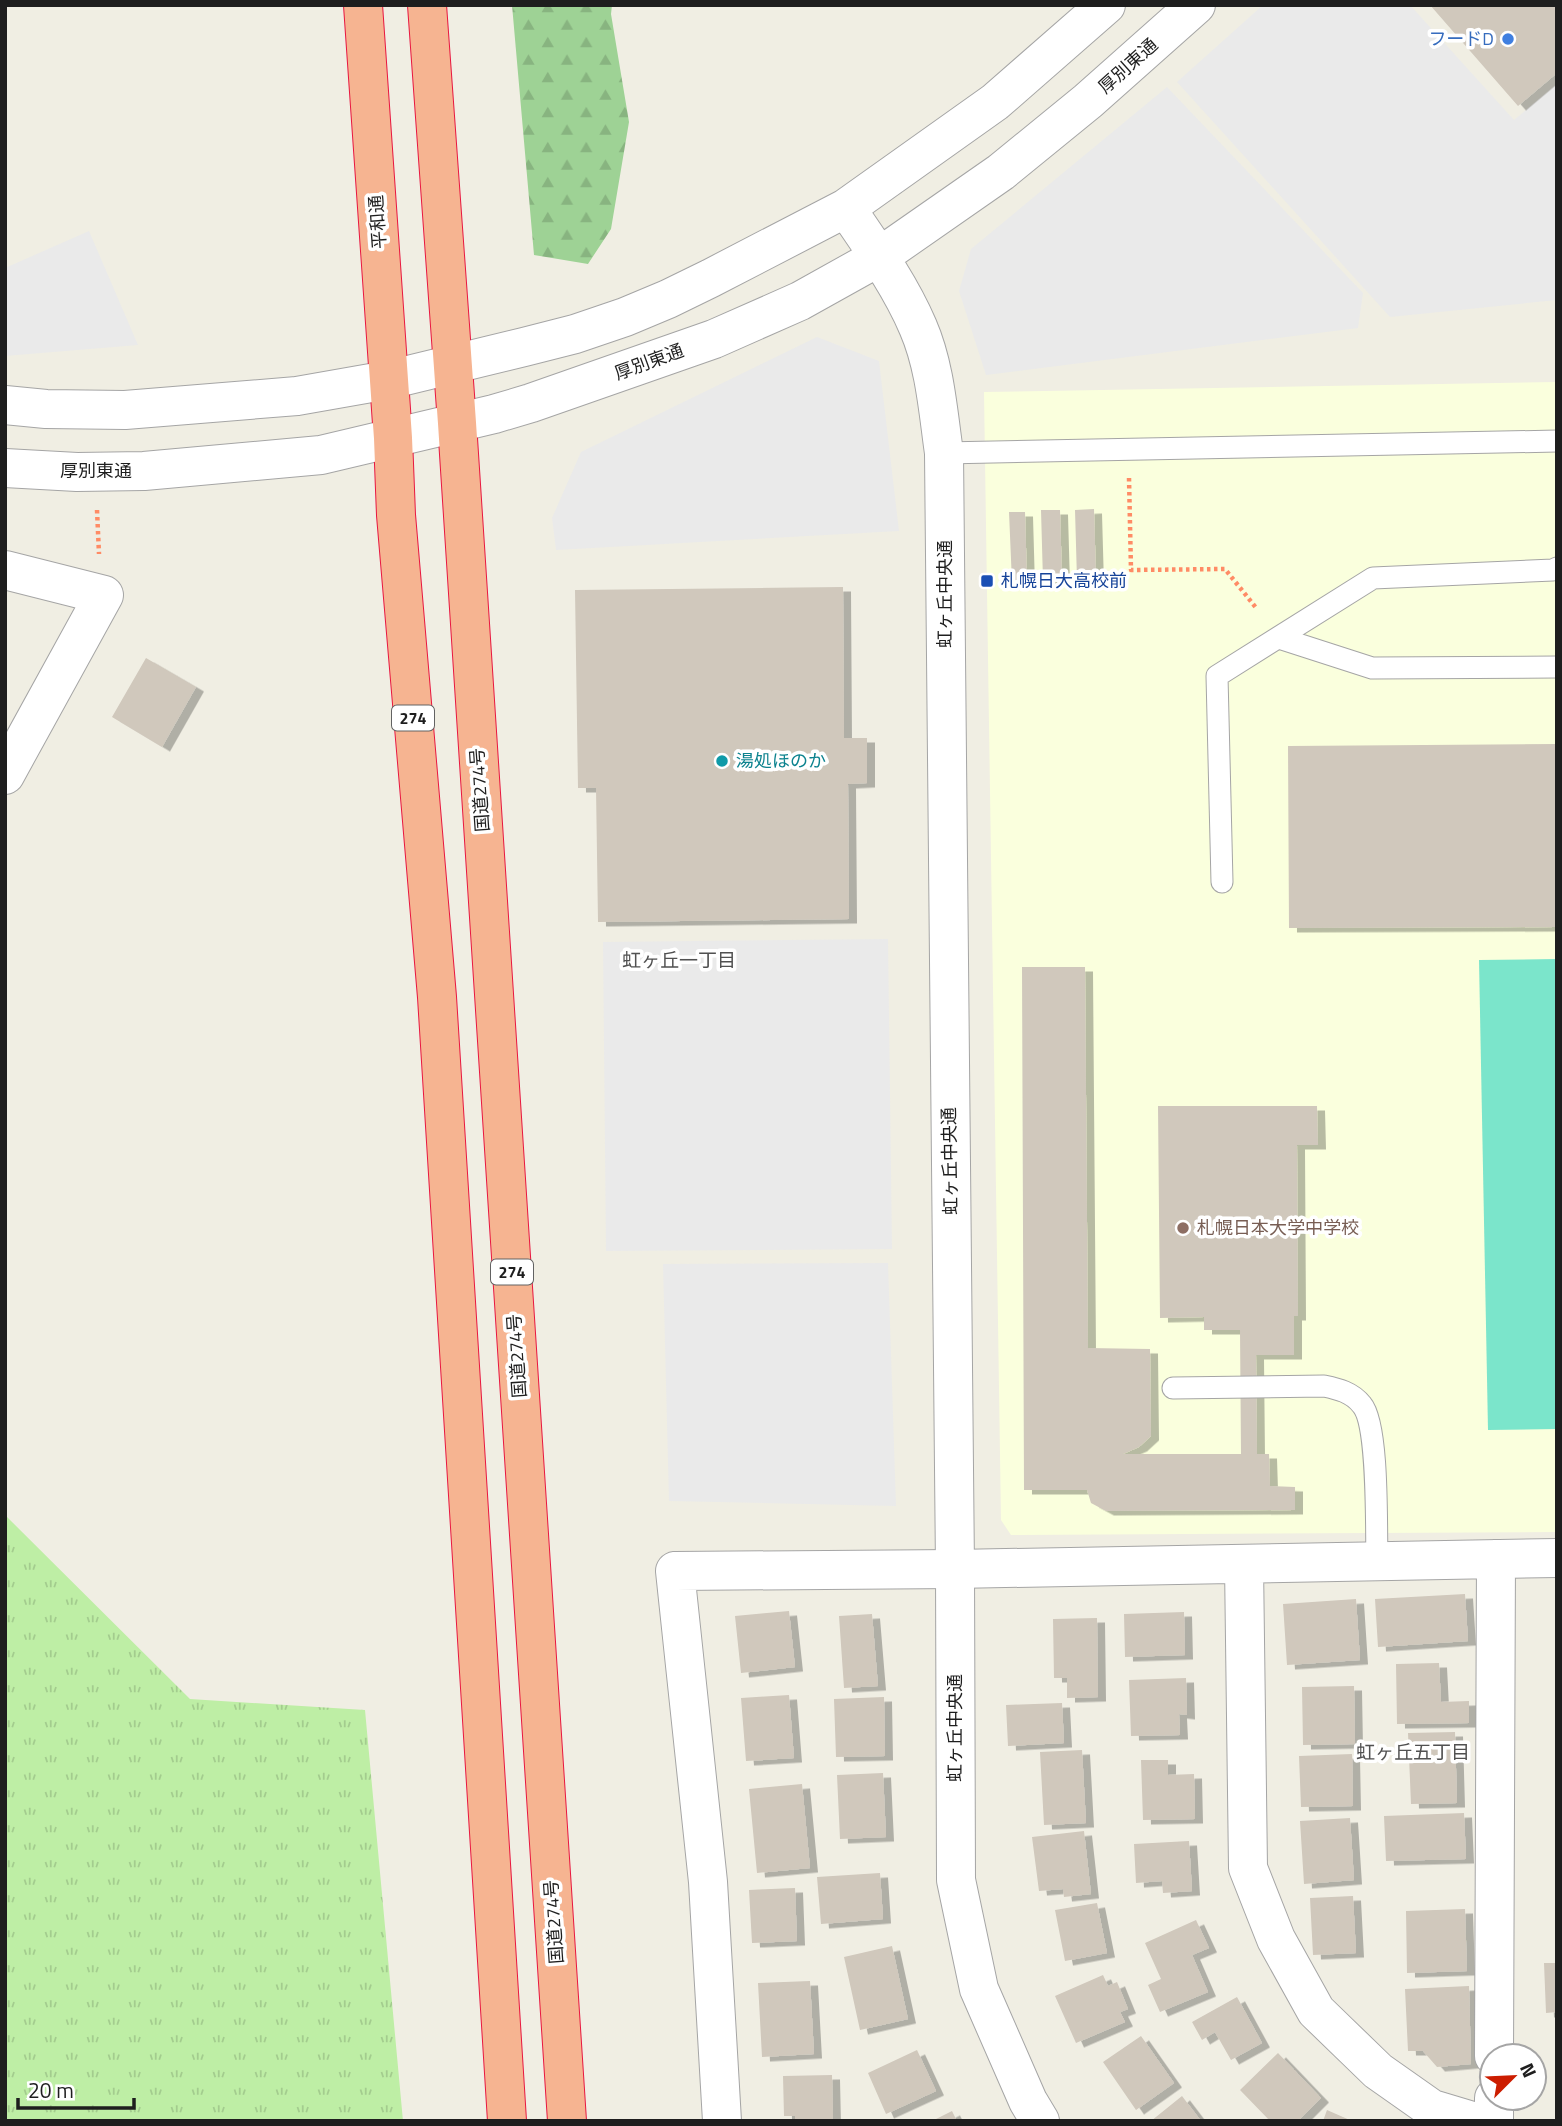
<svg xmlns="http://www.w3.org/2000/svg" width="1562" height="2126" viewBox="0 0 1562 2126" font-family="'Titillium Web','Noto Sans JP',sans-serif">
  <defs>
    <pattern id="grass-tufts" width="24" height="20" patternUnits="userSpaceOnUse" patternTransform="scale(1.75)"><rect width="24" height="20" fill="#beeea5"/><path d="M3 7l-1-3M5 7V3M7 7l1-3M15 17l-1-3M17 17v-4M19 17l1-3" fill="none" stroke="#a3cc8e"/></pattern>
    <pattern id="forest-firs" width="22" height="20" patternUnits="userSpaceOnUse" patternTransform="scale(1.75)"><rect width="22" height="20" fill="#9ed295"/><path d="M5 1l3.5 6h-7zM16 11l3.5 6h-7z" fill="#88b480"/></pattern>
    <filter id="shadow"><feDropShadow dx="8" dy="4.5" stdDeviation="0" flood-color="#0004"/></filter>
  </defs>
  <rect width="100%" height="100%" fill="#f0eee3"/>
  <path fill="#faffdd" d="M1557,382V1532L1011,1535L1001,1520L984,392Z"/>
  <path fill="url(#grass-tufts)" d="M5,1515L190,1699L365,1710L403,2121H5Z"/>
  <path fill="url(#forest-firs)" d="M512,5H612L611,14L629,122L611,229L588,264L534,255Z"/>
  <path fill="#7be5cb" d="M1557,959V1429L1488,1430L1479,960Z"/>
  <path fill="#eaeaea" d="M1263,5H1410L1514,120L1557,84V300L1390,317L1177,82Z
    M1167,87L1363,293L1358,328L986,375L959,291L971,249Z
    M89,231L138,345L5,356V268Z
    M817,337L879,361L899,531L556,550L552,518L581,452Z
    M888,939L892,1249L606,1251L603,942Z
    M888,1263L896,1506L669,1501L663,1264Z"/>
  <path fill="#d0c8bc" filter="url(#shadow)" d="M1430,5H1557V73L1518,106Z
    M1094,509L1096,580H1077L1075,510Z
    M1041,510H1060L1062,580L1043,581Z
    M1009,512H1025L1027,582L1012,583Z
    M843,587L844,738H867V783L848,784L849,919L598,922L596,788H578L575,590Z
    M146,658L196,687L162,747L112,717Z
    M1557,744V927L1289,928L1288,746Z
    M1022,967H1085L1088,1348L1150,1349L1151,1436L1139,1447L1123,1454H1241L1240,1330H1204V1317L1160,1318L1158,1106H1317L1318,1145H1297L1298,1316H1294V1355H1256L1257,1454H1269L1270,1486L1295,1487V1510L1106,1511L1091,1503L1087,1490H1024Z
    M1465,1594L1468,1641L1378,1647L1375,1599Z
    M1356,1599L1360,1660L1287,1665L1283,1604Z
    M789,1611L795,1667L741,1673L735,1616Z
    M1184,1612L1185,1655L1125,1657L1124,1614Z
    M872,1614L878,1686L844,1688L839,1616Z
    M1097,1618L1098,1697L1067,1698V1678H1054L1053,1619Z
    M1439,1663L1441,1702L1469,1701V1723L1397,1724L1396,1664Z
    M1186,1678L1187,1715L1179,1714L1180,1735L1131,1736L1129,1680Z
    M1354,1686L1355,1744L1303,1745L1302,1687Z
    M789,1695L794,1758L746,1761L741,1698Z
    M884,1697L885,1756L836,1757L834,1699Z
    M1062,1703L1064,1743L1008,1746L1006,1705Z
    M1455,1732L1457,1803L1411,1804L1408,1733Z
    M1082,1750L1086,1823L1044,1825L1040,1752Z
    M1352,1754L1353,1806L1301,1807L1299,1756Z
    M1141,1760H1168V1775L1194,1774L1195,1819L1143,1820Z
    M883,1773L886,1837L840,1839L837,1775Z
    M802,1784L810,1868L757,1873L749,1789Z
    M1464,1813L1466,1859L1386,1861L1384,1816Z
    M1350,1818L1354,1880L1304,1884L1300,1821Z
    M1084,1831L1091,1894L1064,1897L1063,1889L1039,1891L1032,1837Z
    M1189,1841L1192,1891L1163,1893L1162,1881L1136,1883L1134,1844Z
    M880,1873L883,1919L821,1924L817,1877Z
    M795,1888L797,1941L752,1943L749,1890Z
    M1353,1896L1356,1953L1313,1955L1310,1898Z
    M1097,1903L1107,1953L1065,1961L1055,1910Z
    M1465,1909L1467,1971L1407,1973L1406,1911Z
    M1196,1920L1209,1948L1192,1955L1208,1992L1160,2012L1148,1985L1161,1979L1145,1943Z
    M892,1946L908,2019L860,2030L844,1957Z
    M1544,1963H1557V2012L1546,2013Z
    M1103,1975L1108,1986L1117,1982L1128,2009L1120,2012L1125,2022L1076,2043L1055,1996Z
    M810,1981L814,2054L762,2057L758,1983Z
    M1469,1986L1471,2064L1437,2067L1423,2051H1408L1405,1989Z
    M1237,1997L1262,2043L1231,2060L1215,2032L1202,2040L1192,2022Z
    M1141,2036L1174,2083L1136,2110L1103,2062Z
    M917,2050L936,2091L886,2114L868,2073Z
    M1278,2053L1321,2098L1298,2121H1270L1240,2090Z
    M832,2075L833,2121H795V2116H784L783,2076Z
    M1182,2096L1201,2121H1151Z
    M1327,2110L1352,2121H1323Z
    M952,2111L957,2121H932Z"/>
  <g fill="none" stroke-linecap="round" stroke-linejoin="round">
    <defs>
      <path id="service" d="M944,453L1557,441
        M1279,638L1372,668L1557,667
        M1222,882L1217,676L1373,578L1553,570L1557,568
        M1173,1388L1324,1386C1338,1389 1352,1392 1362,1405C1379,1425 1376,1530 1377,1561"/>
      <path id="minor" d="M5,570L104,595L5,775
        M1244,1564L1248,1868L1276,1939L1316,2011L1378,2071L1432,2109L1472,2121
        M1494,2056L1496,1559
        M722,2121L708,1882L675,1571L955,1569L1557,1558
        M1494,2121V2098"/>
      <path id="tertiary" d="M846,208C872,246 900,285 918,327C935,366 938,411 944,453L955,1569L956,1880L979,1989L1028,2101L1040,2121
        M5,405L46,409L125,410L297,396L388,380L524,347L575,334L625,317L668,299L711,278L846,208L995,102L1106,5
        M5,468L77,472L144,471L321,455L494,414L531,403L714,339L800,301L879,257L1001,172L1088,101L1196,5"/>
      <path id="trunk" d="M363,5L393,438L396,515L437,997L507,2121
        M427,5L457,423L567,2121"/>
    </defs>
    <use href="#service" stroke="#a5a5a5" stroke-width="23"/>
    <use href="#minor" stroke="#a5a5a5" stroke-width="40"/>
    <use href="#tertiary" stroke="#a5a5a5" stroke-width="40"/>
    <use href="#trunk" stroke="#e81740" stroke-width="40"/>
    <path stroke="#ff8b65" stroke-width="4.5" stroke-dasharray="3.5 3.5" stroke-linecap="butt" d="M1129,478L1131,570L1225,569L1257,609
      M97,510L99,554"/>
    <use href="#service" stroke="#fff" stroke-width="21"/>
    <use href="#minor" stroke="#fff" stroke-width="38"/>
    <use href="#tertiary" stroke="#fff" stroke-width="38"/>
    <use href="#trunk" stroke="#f6b491" stroke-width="38"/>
  </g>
  <circle fill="#3f7fe0" stroke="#fff" stroke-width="2.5" cx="1508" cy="39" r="7"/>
  <rect fill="#1a4fb4" stroke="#fff" stroke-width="2.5" x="980" y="574" width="14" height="14" rx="3.5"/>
  <circle fill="#0f9aa8" stroke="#fff" stroke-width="2.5" cx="722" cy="761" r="7"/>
  <circle fill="#8d6e63" stroke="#fff" stroke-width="2.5" cx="1183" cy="1228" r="7"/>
  <g text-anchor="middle" stroke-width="7" stroke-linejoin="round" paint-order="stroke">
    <g fill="#fff" stroke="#626262" stroke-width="2">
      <rect x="392" y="705.5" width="42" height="25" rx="5"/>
      <rect x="491" y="1259.5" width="42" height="25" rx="5"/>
    </g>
    <g font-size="16" font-weight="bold" fill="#1e1e1e">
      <text x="413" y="724">274</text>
      <text x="512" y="1278">274</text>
    </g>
    <g font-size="18" fill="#366cbe" stroke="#fff" text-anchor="end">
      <text x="1494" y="45">フードD</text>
    </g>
    <g font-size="18" fill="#1e1e1e" stroke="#fff">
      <text transform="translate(1128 66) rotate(-42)" y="6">厚別東通</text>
      <text transform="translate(378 222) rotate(-94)" y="6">平和通</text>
      <text transform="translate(649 362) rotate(-20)" y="6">厚別東通</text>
      <text x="96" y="477">厚別東通</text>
      <text transform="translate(945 594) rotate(-90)" y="6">虹ヶ丘中央通</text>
      <text transform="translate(480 790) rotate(-94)" y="6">国道274号</text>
      <text transform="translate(950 1161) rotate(-91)" y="6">虹ヶ丘中央通</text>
      <text transform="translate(517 1356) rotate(-94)" y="6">国道274号</text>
      <text transform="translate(955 1728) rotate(-90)" y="6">虹ヶ丘中央通</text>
      <text transform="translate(554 1922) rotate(-94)" y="6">国道274号</text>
    </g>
    <g font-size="18" fill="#164399" stroke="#fff" text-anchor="start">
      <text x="1001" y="587">札幌日大高校前</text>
    </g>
    <g font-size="18" fill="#0d838f" stroke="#fff" text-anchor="start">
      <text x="736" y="767">湯処ほのか</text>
    </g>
    <g font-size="18" fill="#785e54" stroke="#fff" text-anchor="start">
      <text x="1197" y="1234">札幌日本大学中学校</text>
    </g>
    <g font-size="19" fill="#515151" stroke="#fff">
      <text x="679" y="967">虹ヶ丘一丁目</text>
      <text x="1413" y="1759">虹ヶ丘五丁目</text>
    </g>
  </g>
  <rect width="1562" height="2126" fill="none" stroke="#1e1e1e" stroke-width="14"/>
  <g transform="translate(1513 2077) rotate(66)"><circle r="33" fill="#ffffff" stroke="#a5a5a5" stroke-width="2"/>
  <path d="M0-5L12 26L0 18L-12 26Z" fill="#cc1d00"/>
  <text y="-10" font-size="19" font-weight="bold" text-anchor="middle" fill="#1e1e1e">N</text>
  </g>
  <path d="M18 2098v10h116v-10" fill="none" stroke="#1e1e1e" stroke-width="3.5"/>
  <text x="28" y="2098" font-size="21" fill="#1e1e1e" stroke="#ffffff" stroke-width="5" paint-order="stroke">20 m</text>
</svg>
